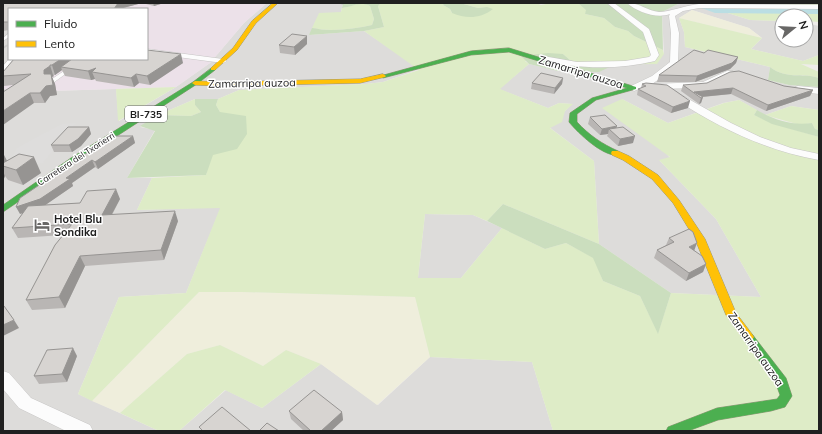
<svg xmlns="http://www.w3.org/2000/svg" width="822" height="434" viewBox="0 0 822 434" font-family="Mulish,sans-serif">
  <rect width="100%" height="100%" fill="#eeece9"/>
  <path fill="#dddcda" d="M267,3H343L341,12L309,35L364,31L420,69L383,82L366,84L239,90L218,99H195L158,115L140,127L155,130L127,178H152L137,210L221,207L186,293L119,297L78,394L159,431H3V89L50,91L116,89L119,121L176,87L210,63L244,23Z
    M696,3L750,20L782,21V40H806V23L819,26V55L803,61L751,49L762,38L749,28L692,10L679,18L684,32L685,47L770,67L768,80L789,85L819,87V110L791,106L765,115L739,100L723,103L668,123L622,99L670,158L660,161L716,219L761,297L671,293L599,244L594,161L549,127L572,104L559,103L548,108L499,89L529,64L558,71L614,65L664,54L662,12L678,4Z
    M9,18V59L3,82V19Z
    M425,214L473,215L502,228L461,278H418Z
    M430,357L532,362L553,431H179L226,390L262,408L321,364L378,405Z"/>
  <path fill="#ece1e9" d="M88,3H267L244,23L210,63L176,87L50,91L3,89V82L22,59H147V9H102Z"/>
  <path fill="#efeedc" d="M692,10L749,28L762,38L679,18Z
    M199,292H242L415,297L430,357L377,405L321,364L286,350L263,366L220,345L187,354L120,413L92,401Z"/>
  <path fill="#deecc7" d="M363,3L370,6L374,19L372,25C353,29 332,32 312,28L319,13L341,12L342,8C350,7 355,4 363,3Z
    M381,3H444L443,5L450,9L452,13L487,7L478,8L460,3H536L541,5L551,3H573L579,4L587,10L585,14L604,18L615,27L628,31L634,36L663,50L664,54L657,64L586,65L570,60L563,54L525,61L529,64L500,89L548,108L559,103L573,104L565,111L562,122L550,128L594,161L599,244L503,204L487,221L473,215L425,214L418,278H461L502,228L545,249L566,243L594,258L603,281L640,296L658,333L671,293L761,297L716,219L659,160L670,157L602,108L622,99L668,123L724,103L739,100L757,110L754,115L772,123L819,137V431H553L532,362L430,357L415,297L242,292H199L92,401L78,394L119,297L186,293L220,208L137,210L152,178L206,175L220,112L216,105L218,99L239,90L366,84L383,82L419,70L364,31L384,27L378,6Z
    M696,3H819V8L726,12L819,13V22L806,21V16H782V21L750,20Z
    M679,18L762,38L751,49L803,61L819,55V65L801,64L819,72V78C800,72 787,80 770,67L685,47L684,32Z
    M176,87L118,121L116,89Z
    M195,99V105L201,112L191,116L158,115Z
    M791,106L819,110V130L815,129L812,123L800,125L765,115Z
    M220,345L263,366L286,350L321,364L262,408L225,390L179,431H159L120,413L187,354Z"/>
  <path fill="#cbdebe" d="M343,3H381L378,6L384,27L364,31L309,35L312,28C331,32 353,29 372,25L374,19L370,6C359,1 353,7 342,8Z
    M444,3H460L478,8L487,7L493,9C480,19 466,19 452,13L450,9L443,5Z
    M573,3H693L678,4L662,12L663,50L634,36L628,31L615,27L604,18L585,14L586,10L579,4Z
    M725,8H819V13H726Z
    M548,53L563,54L570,60L586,65H614L599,72L558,71L529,64L521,56Z
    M770,67C787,80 800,72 819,78V87L789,85L768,80Z
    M195,99H218L216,105L220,112L246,116L247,134L237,149L213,155L206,175L127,178L155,131L140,126L158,115L191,116L201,112L195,105Z
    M757,110C774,120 793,126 812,123L815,129L819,130V137L772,124L754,115Z
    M503,204L599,244L671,293L658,334L640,296L603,281L593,258L566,243L545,249L487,221Z"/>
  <path fill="#dedddc" d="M76,123L43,163L27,166L12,158L17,148L37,137L62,124Z"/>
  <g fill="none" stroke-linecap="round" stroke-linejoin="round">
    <path fill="#bbdee3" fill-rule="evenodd" d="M694,3L819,6V14L715,13L696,6Z"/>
    <defs>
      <path id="lane" d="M339,3H345L343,4Z
        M8,34H9V37L3,41V38Z
        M78,59H82L75,67L53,83H49V81L73,65Z"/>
      <path id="street" d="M607,3H614L649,29L659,55L655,61C618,70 577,69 540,60V56H543L577,62L625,61L649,57L651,55L643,32Z
        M627,3C640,3 648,11 659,12C669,12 687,5 699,4L819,5V9L699,8L683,11L675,16L679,33L678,63L668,73L652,84L703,82L727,71H733L734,73L704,88L653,89L650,88L649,85L634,91L630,88L631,86L652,76L670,62L671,33L669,16L670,14C657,19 637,12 627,3Z
        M147,49L223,59L227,61L223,63L147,53Z
        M9,59H17L6,73H3V66Z
        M798,86L819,88V94L795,91L794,89L795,87Z
        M676,92L731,123L760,137L791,148L819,154V160C768,151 721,129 678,101L672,95Z
        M3,371L9,373L31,398L90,425L93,431H66L19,408L3,389Z"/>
      <path id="fast" d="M509,48L636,87V89L596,100L577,114V122C589,135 602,144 618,151L619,153L618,155C603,157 578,133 569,122L570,113L592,98L627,88L509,52L471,55L383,78L380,76L471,51Z
        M213,67L216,69L215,70L197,84L77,162L3,212V205L71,158L193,82Z
        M748,333L752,334L786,378L792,396L785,407L771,411L718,420L688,431H666L668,427L717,408L777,399L780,395L776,384L742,337L744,334Z"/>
      <path id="slow" d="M273,3H278L256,23L237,50L215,70H211V68L233,48L252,21Z
        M383,74L386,76L385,77L360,83L223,86L195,85L192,83L195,81L223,82L360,79Z
        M612,151H618L629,156L658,175L679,200L705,239L736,313L752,334L754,337L752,340L748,341L744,340L726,315L695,239L673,203L652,179L623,160L612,155L611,153Z"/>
    </defs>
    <use href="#lane" stroke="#c7c6c5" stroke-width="1"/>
    <use href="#street" stroke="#c7c6c5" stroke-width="1"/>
    <use href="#fast" stroke="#99997f" stroke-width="1"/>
    <use href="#slow" stroke="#99997f" stroke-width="1"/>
    <use href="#lane" fill="#fcfcfc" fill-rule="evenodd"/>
    <use href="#street" fill="#fcfcfc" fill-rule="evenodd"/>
    <use href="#fast" fill="#4caf50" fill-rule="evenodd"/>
    <use href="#slow" fill="#ffc107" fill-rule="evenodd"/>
    <path stroke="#cbcbca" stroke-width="2" stroke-dasharray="5 5" stroke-linecap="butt" d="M3,48L9,44"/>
  </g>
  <path fill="#b9b6b4" d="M3,3H164L154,6L142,3L123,8L122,9H9V30L3,31Z
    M307,44L295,55L280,53L279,45Z
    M704,53L738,57L736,63L730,69L695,82H657L659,75Z
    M14,59L183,63L150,85L139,83L134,87L96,81L95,79L91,80L65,76L62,70L55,75H53L54,76L52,77L55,84L57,95L50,96L45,103H34L13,85L4,86L3,84V72Z
    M563,78L562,84L554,94L531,89L532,83Z
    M642,84L688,108L671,113L637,95L638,89L641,88Z
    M683,85L784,86L813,90L810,96L766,111L731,94L703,97L701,103L699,104L681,91Z
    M590,117L617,128L633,143L618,146L607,136L608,134L600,135L588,124Z
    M89,127L91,134L81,146L72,152H54L51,145Z
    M133,136L135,143L98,169L95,167L72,183L73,186L45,205L80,203L120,199L112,215L178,221L164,260L85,266L65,308L32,310L26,300L63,235L18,238L12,228L23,213L20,214L99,148Z
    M3,153L7,161L41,173L23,185L8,180L5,176L3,181Z
    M669,238L694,250L706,264L703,272L686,281L654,258L657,250L666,245Z
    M77,356L67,382L39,384L34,376Z
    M289,411L342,412L343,420L331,431H304L291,419Z"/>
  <path fill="#969492" d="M118,3H142L123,8L122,9H114Z
    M153,3H164L154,6Z
    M307,36V44L295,55L294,47Z
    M181,54L183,63L150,85L147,76Z
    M738,57L736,63L730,69L695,82L697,76Z
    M61,59H75L61,67L62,70L55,75L52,65Z
    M50,65L53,75L54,76L52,77L55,84L57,95L50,96L45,103L40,93L44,70Z
    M96,68L92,72L95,79L91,80L88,71Z
    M136,74L139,83L134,87L131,78Z
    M563,78L562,84L554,94L555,88Z
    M733,88L731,94L700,97L694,92Z
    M813,90L810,96L766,111L768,105Z
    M30,93L34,103L3,125V111Z
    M703,97L701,103L699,104L701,98Z
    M690,101L688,108L671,113L673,107Z
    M617,126L615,133L609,129L608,134L600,135L602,129Z
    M89,127L91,134L81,146L72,152L69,145Z
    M133,136L135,143L98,169L95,162Z
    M635,136L633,143L618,146L620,139Z
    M3,153L9,165L3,166Z
    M34,157L41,173L23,185L16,170Z
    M92,160L95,167L72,183L73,186L44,206L20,214L16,207L66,178Z
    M3,171L5,176L3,181Z
    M116,189L120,199L106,225L102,215Z
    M175,211L178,221L164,260L161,250Z
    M697,243L694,251L689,247Z
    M80,256L85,266L65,308L59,297Z
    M706,264L703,272L686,281L689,273Z
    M14,320L19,328L3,336V325Z
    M73,348L77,356L67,382L62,374Z
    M342,412L343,420L331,431H321Z"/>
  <path fill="#d7d4d1" stroke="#969492" d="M3,3H118L114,9H9V22H3V12L4,11H3Z
    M292,34L307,36L294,47L279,45Z
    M147,50L181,54L147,76L136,74L131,78L92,72L96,68L88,71L61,67L72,59H147Z
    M694,50L704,53L708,50L738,57L732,63L697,76L659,75Z
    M14,59H61L52,65H50V66L44,70V74H51L53,85L46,86L40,93H30L3,111V92L31,74L3,76V72Z
    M739,71L784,86L813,90L768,105L733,88L694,92L703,97L701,98L683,85L707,83L730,72Z
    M541,73L563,78L555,88L532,83Z
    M646,83L667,85L690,101L673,107L638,89L646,86L642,84Z
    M605,115L617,126L602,129L590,117Z
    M68,127H89L78,139L69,145H51Z
    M623,127L635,136L620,139L609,129Z
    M113,136H133L95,162L92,160L66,178L70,179L40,199L16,207L20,198L94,148H99Z
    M19,154L34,157L16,170L3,166V163Z
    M116,189L102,215L175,211L161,250L80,256L59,297L26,300L55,245L72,224L12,228L28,206L80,203L87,191Z
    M689,229L693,232L697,243L689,247L702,256L706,264L689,273L657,250L674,242L669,238Z
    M3,306H4L14,320L3,325Z
    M73,348L62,374L34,376L47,350Z
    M314,390L342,412L321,431H311L289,411Z
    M222,407L251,431H203L199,427Z
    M267,423L279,431H259Z"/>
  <defs>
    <symbol id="hotel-bare" viewBox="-9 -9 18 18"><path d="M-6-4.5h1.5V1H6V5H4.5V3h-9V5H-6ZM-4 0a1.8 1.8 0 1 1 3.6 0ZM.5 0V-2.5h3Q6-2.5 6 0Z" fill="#686766" stroke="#fff" stroke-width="2.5" paint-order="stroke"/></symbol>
  </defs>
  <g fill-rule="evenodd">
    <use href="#hotel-bare" x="31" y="214" width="22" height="22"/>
  </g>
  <g text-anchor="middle" stroke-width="3" stroke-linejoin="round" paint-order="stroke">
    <g font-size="9" fill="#202020" stroke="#fff">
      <text transform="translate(76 159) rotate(-33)" y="3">Carretera del Txorierri</text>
    </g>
    <rect fill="#fff" stroke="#636363" stroke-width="1" x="125" y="106" width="42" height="16" rx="3"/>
    <g font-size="10" font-weight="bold" fill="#202020">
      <text x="146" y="118">BI-735</text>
    </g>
    <g font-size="11" fill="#202020" stroke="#fff">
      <text transform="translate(581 72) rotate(17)" y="4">Zamarripa auzoa</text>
      <text transform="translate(252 83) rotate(-1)" y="4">Zamarripa auzoa</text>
      <text transform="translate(756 349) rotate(55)" y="4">Zamarripa auzoa</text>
    </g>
    <g font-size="11" font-weight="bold" fill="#202020" stroke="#fff" text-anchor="start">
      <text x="54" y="223">Hotel Blu<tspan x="54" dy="13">Sondika</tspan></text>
    </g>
  </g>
  <rect width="822" height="434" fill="none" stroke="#202020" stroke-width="8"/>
  <rect x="8" y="8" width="140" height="52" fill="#ffffff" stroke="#a6a6a6"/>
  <rect x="16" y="21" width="20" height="6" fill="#4caf50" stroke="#a6a6a6"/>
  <text x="44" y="28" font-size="12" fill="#202020">Fluido</text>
  <rect x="16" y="41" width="20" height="6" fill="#ffc107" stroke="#a6a6a6"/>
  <text x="44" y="48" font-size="12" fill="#202020">Lento</text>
  <g transform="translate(794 28) rotate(72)"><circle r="19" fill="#ffffff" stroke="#a6a6a6"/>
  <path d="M0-3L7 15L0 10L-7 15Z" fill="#686766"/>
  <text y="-6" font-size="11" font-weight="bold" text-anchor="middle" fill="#202020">N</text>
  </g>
</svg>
